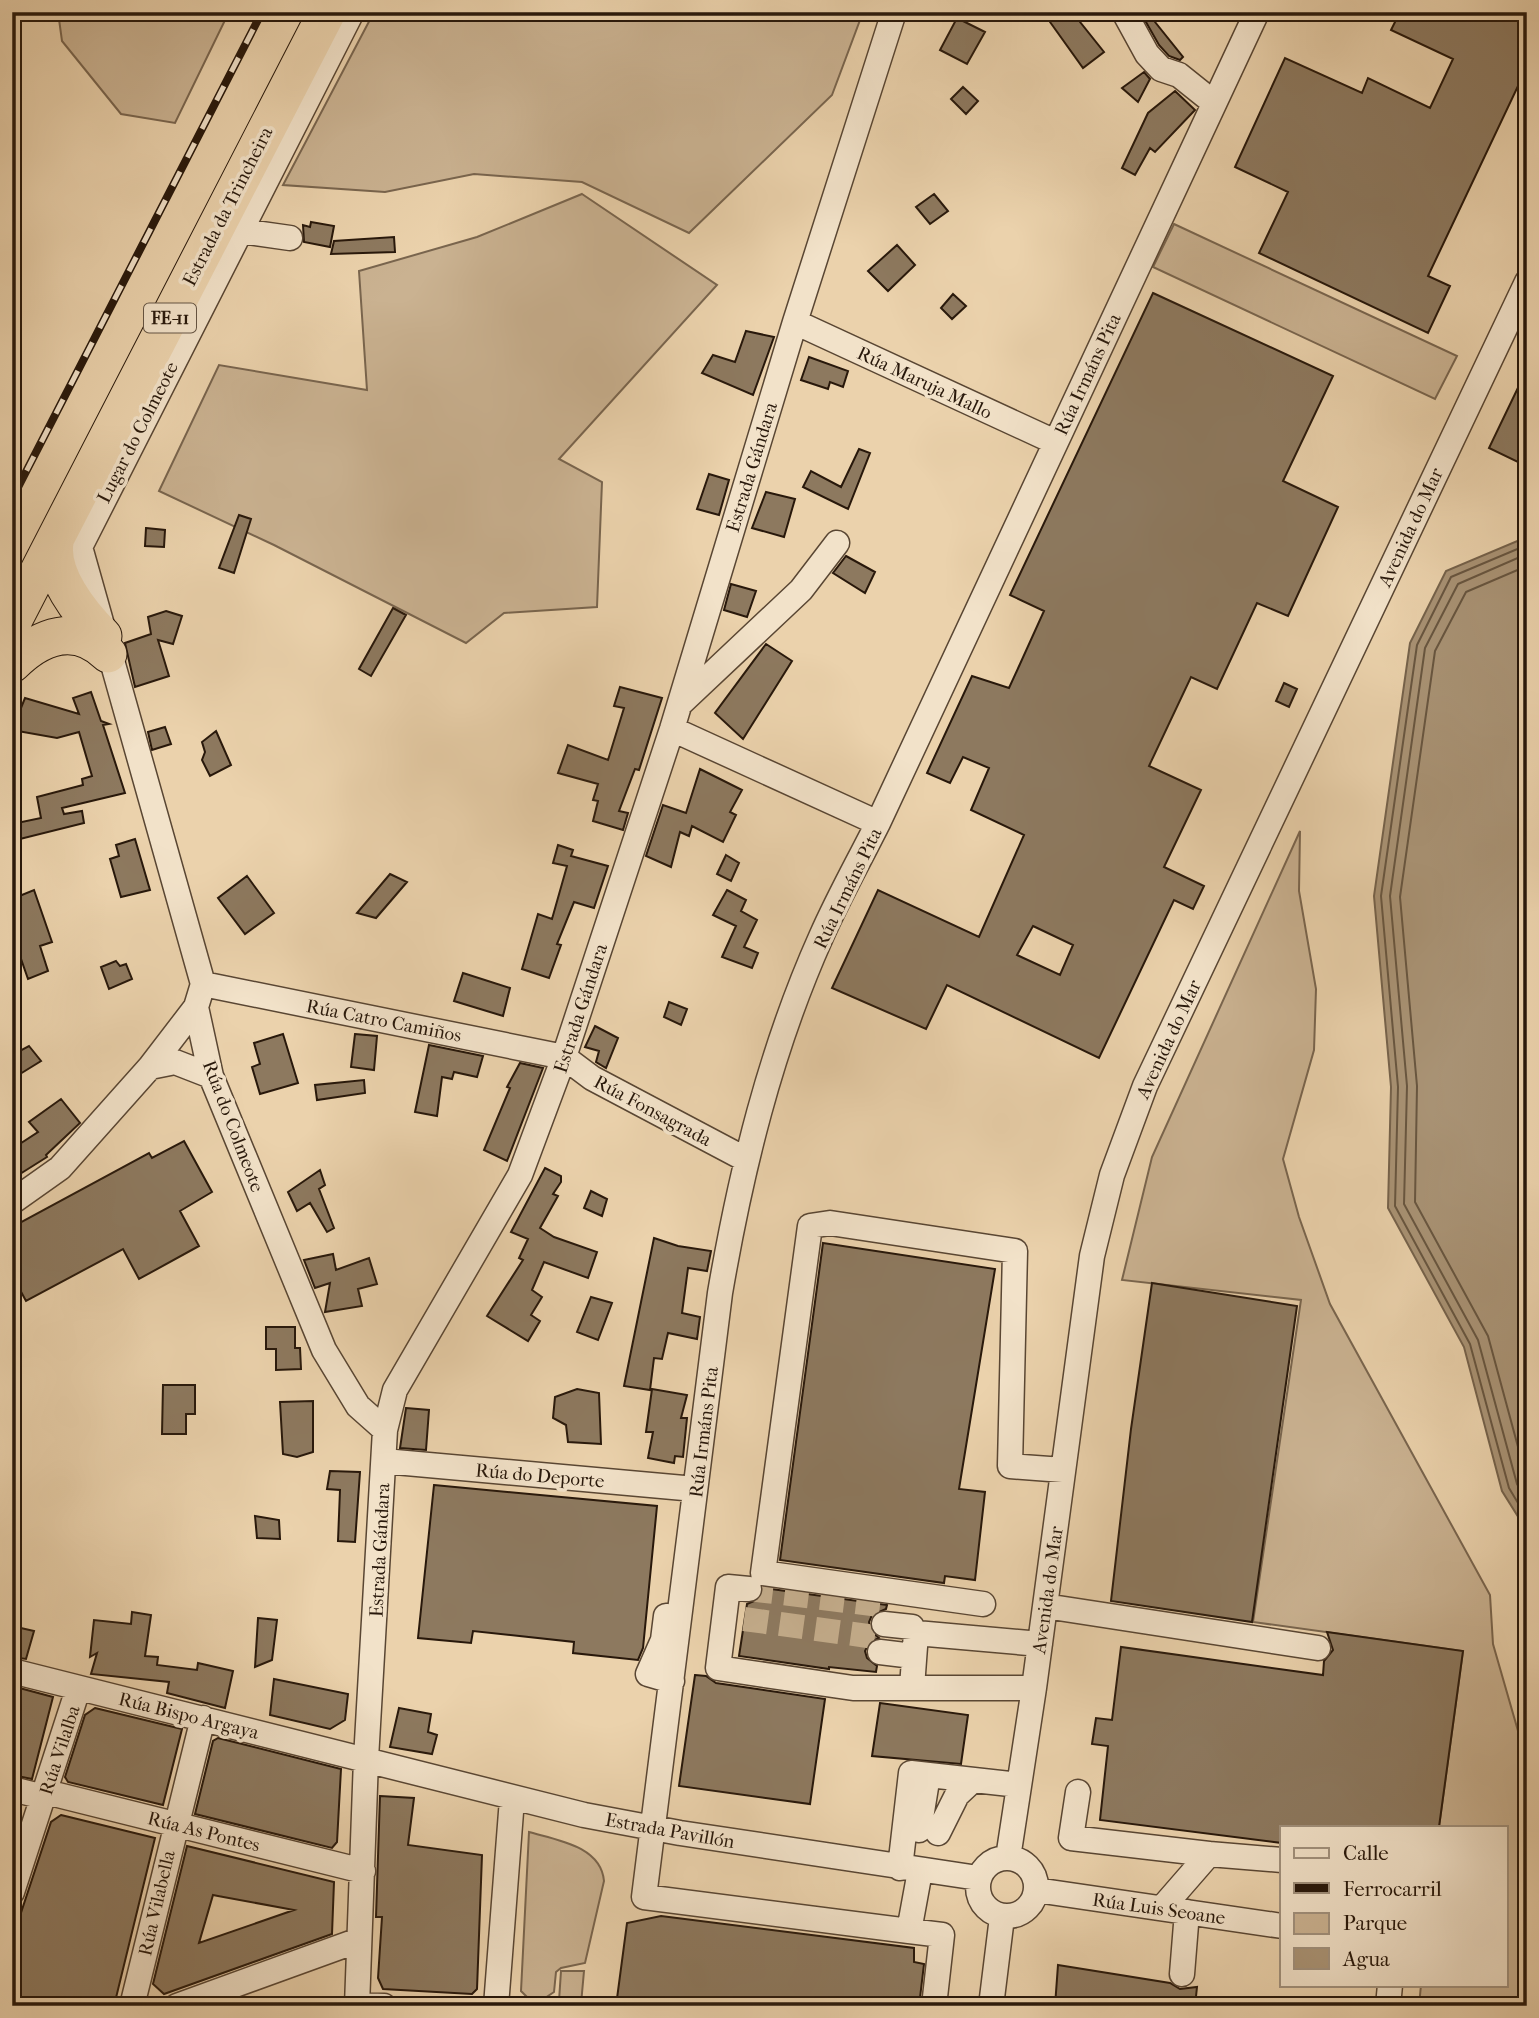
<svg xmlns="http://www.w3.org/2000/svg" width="1539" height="2018" viewBox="0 0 1539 2018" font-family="'IM FELL French Canon',serif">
  <rect width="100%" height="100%" fill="#ebd2ac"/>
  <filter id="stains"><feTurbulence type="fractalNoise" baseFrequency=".00286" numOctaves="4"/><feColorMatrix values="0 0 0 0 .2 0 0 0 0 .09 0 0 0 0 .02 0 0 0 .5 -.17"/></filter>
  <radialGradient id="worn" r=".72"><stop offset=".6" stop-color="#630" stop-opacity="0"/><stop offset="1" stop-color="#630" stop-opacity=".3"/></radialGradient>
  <path fill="#cab291" stroke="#79654e" stroke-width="2" d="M58,12H229L175,123L121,114L62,41Z
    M374,12H863L832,95L689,233L582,182L474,174L385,192L283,185Z
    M582,194L717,285L559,459L602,482L597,607L504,613L466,643L274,545L159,491L219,365L367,390L359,271L477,237Z
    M1174,224L1457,356L1435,399L1153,267Z
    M1300,831L1299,891L1316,989L1314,1050L1283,1159L1299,1217L1330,1304L1490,1595L1493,1644L1527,1762V2006H1419L1421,1985H1506V1827H1439L1463,1651L1253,1622L1301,1300L1122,1280L1152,1157Z
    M529,1832C557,1840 601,1846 604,1881L585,1963L561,1968L556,1972L554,1992L545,1998L527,1997L521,1991Z
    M561,1971H584L581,2004L559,2001Z"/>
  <path fill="#a99375" stroke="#75624b" stroke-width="2" d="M1527,537V1531L1502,1491L1464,1347L1388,1208L1391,1087L1374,896L1410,643L1446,571Z"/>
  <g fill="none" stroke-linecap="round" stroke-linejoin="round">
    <path stroke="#685640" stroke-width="2" d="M1527,545L1451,577L1417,645L1381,896L1398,1087L1395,1206L1470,1344L1509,1488L1527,1518
      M1527,554L1458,584L1425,648L1390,896L1407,1086L1404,1204L1478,1340L1517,1484L1527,1501
      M1527,566L1466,592L1435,651L1400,897L1417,1086L1415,1202L1488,1336L1527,1480"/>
  </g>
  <path fill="#8d795f" stroke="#28180b" stroke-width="2" fill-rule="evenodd" d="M1061,12H1072L1104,52L1083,68L1050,22Z
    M1147,12L1183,57L1180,60L1169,56L1159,45L1142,15Z
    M1400,12H1509L1527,21V67L1428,276L1450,286L1428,333L1259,253L1288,192L1235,167L1285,58L1362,93L1368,78L1430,108L1453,59L1391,30Z
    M957,18L985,32L967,64L940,50Z
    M1144,72L1150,79L1138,102L1122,88Z
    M963,87L978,101L966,114L951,99Z
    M1175,91L1195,110L1155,152L1150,148L1135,175L1122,168L1148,113Z
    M934,194L948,211L930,224L916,207Z
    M311,222L334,226L330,247L304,242L303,225L310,227Z
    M394,237L395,252L331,254L334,241Z
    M897,245L915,265L888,291L868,271Z
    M1153,293L1333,376L1283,481L1338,507L1288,616L1257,603L1217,689L1191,677L1149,766L1201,790L1164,867L1204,886L1193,909L1174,900L1099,1058L947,985L926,1029L832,988L878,890L979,937L1024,835L971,810L989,768L963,757L950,783L927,773L972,676L1009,688L1020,664L1044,611L1010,595ZM1033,926L1073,945L1060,975L1017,955Z
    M953,294L966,306L952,319L941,308Z
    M746,331L774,337L753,395L702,373L713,355L735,362Z
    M809,357L848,371L843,387L830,382L828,389L801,380Z
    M1527,369V453L1522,464L1489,448Z
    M859,449L870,453L848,509L803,487L811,471L841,487Z
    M709,474L729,480L719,515L697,509Z
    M766,492L795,499L784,537L752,528Z
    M239,515L251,519L234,573L219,568Z
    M146,528L165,530L164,547L145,546Z
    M846,556L875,572L865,593L833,573Z
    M731,584L756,591L747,617L724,610Z
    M393,608L406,615L371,676L359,669Z
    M166,611L182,616L173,644L158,640L169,676L135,687L125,643L151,634L148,617Z
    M766,644L792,661L743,739L715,713Z
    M1284,683L1297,689L1289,707L1276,701Z
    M620,687L662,698L639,770L635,769L619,811L628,813L623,830L593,821L598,801L593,800L598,784L558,773L568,745L608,760L624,708L614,706Z
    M91,692L101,721L109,724L103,725L125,793L62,808L64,814L82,811L84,823L12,841V824L41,818L37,797L83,785L82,779L92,776L79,732L57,738L12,730L25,698L79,714L73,698Z
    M165,727L171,744L152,750L148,732Z
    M216,731L231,765L210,776L202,760L205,752L202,742Z
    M700,769L742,790L730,812L736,815L723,842L692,826L689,836L680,832L671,867L646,856L663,805L686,813Z
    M135,839L150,890L121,897L110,859L119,856L116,845Z
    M558,845L573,850L571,856L608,866L594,908L574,902L557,944L561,945L549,978L522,969L538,914L552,919L567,866L553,863Z
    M726,855L739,863L731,881L717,874Z
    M390,874L407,882L376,918L357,913Z
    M247,876L274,913L245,934L218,898Z
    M34,890L52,942L40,946L48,971L28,979L12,933V899Z
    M727,890L746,900L741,911L757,920L744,947L758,953L752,968L722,957L736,926L713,915Z
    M116,961L120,966L126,964L132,979L109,989L101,967Z
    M463,973L510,988L503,1016L454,1001Z
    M669,1002L687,1009L681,1025L664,1017Z
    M595,1026L618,1038L606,1068L596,1062L599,1051L585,1047Z
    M283,1034L298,1083L260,1094L252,1067L260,1064L254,1043Z
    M355,1034L377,1036L374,1070L351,1067Z
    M429,1045L483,1056L477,1077L454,1072L452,1079L442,1077L437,1116L415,1112Z
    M29,1046L41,1061L20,1074L12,1063V1055Z
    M520,1063L543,1068L507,1161L484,1150L510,1088L507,1087Z
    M364,1080L365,1093L317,1100L315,1085Z
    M61,1099L80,1123L46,1155L47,1157L12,1179V1149L38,1132L29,1122Z
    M184,1141L212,1192L180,1211L199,1246L139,1279L123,1249L26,1301L12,1275V1227L149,1153L152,1158Z
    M545,1168L561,1176V1182L553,1194L558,1196L540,1228L554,1237L597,1252L588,1278L544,1262L532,1290L542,1297L531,1315L540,1321L528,1341L487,1316L523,1260L519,1258L528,1239L511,1232Z
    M320,1170L325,1185L319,1189L334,1228L327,1232L310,1203L297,1211L288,1192Z
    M591,1191L607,1199L602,1216L584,1208Z
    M654,1238L678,1246L711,1251L707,1271L688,1268L682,1313L700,1317L697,1339L668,1333L662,1359L654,1358L650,1390L624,1386Z
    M823,1243L995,1269L959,1489L985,1492L975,1580L945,1576L944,1583L780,1560Z
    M333,1254L336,1270L369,1258L377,1284L358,1289L362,1306L325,1312L330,1283L315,1288L304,1260Z
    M1152,1283L1297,1306L1252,1622L1111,1601L1131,1429Z
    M591,1297L612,1303L598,1340L577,1332Z
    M266,1327H295V1348H300L301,1369L276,1370V1349H266Z
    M163,1385H195V1414H186V1434H162Z
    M577,1389L599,1393L601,1444L568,1442L566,1425L553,1418L555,1397Z
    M652,1389L687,1395L681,1418H687L683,1457L675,1456L674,1463L648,1458L653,1432H646Z
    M313,1401V1452L297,1457L283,1454L280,1402Z
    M406,1408L429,1410L426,1450L400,1448Z
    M330,1471L360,1472L355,1542L338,1541L340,1490L327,1489Z
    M434,1485L657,1506L643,1648L638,1660L573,1653L574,1642L473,1631L471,1643L418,1638Z
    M255,1516L279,1520L280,1539L257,1538Z
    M764,1588L887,1605L886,1609L872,1615L869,1622L871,1631L879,1638L869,1643L865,1651L867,1658L877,1666L876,1672L829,1667V1669L739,1656L747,1604L761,1598Z
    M132,1612L151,1615L145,1656L158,1657L157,1665L197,1670L198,1663L233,1671L225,1708L167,1693L169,1682L91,1674L97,1653L90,1657L94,1620L131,1624Z
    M258,1618L277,1620L272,1660L255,1667Z
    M12,1626L34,1631L26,1659L12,1657Z
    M1327,1632L1463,1651L1439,1827H1282V1843L1100,1820L1108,1746L1092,1744L1096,1718L1112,1720L1121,1647L1323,1675L1324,1661L1333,1650Z
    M695,1675L706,1676L716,1683L825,1699L810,1804L679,1786Z
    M274,1679L348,1694L345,1720L330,1729L270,1715Z
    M12,1686L53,1697L32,1779L12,1775Z
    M880,1703L968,1715L961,1764L872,1756Z
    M95,1708L182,1729L163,1805L68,1782L65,1777L85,1715Z
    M399,1708L431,1714L428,1732L437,1735L432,1754L390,1747Z
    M218,1738L341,1769L337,1842L332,1848L195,1814L213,1741Z
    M380,1796L414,1798L408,1845L482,1855L477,1989L472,1994L383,1989L378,1978L382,1917H376Z
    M61,1815L155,1838L114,2006L12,2003V1940L51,1822Z
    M187,1846L334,1882L332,1934L164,1994L153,1984ZM213,1895L218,1896L294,1910L199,1943Z
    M661,1916L914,1948V1962L924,1964L919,2006H616L627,1923Z
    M1058,1965L1170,1983L1180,1989L1197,1987L1195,2006H1055Z"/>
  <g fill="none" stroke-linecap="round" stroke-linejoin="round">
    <path stroke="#c4ad8c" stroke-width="24" stroke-dasharray="24 12" stroke-linecap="butt" d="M749,1589L887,1606
      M744,1619L882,1638"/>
    <defs>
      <path id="minor" d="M352,12L80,547L203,984L196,1007L211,1076L324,1350L358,1406L385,1430
        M1124,12L1147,54L1161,69L1179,75L1214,103
        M240,231L290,238
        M795,322L1055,442
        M680,704L801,590L837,543
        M672,729L878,823
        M203,984L564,1057L592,1078L745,1159
        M150,1067L175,1062L211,1076
        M12,1202L60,1168L150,1067L196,1007
        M384,1461L695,1489
        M749,1589L728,1587L718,1668L853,1688H1034
        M983,1604L763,1573L810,1226L830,1223L1015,1251L1010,1466L1063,1470
        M1045,1606L1318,1648
        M666,1616L663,1640L648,1674L672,1681
        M884,1624L912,1627
        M880,1652L913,1656
        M12,1671L584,1815L680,1833L978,1878
        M912,1687L916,1633L1040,1644
        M12,1789L44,1797
        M46,1792L363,1871
        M1078,1792L1071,1838L1209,1854
        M919,1830L928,1775
        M938,1833L957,1795L973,1780
        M978 1887a29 29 0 1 1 58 0a29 29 0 1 1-58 0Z
        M1008,1858L1034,1688L1092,1256L1112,1175L1145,1086L1527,282
        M900,1868L911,1773L1019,1785
        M920,1871L909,1931L644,1897L720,1293C741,1171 770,1051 821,937C838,898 859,861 878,823L1257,12
        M1036,1890L1282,1926
        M12,1892L78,1689
        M1162,1908L1209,1854L1282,1860
        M909,1931L942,1935L934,2006
        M1182,1974L1187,1912
        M357,2005L384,2006
        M132,2006L203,1718
        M177,2006L359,1940
        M357,2006L366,1759L385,1430L395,1390L520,1175L564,1057L672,729L795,322L894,12
        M496,2006L512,1799
        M991,2006L1002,1917
        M1388,2006L1390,1985"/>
      <path id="highway" d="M55,542C50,575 80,613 103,636
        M12,623L327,12
        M12,664C40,636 76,622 108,654"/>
    </defs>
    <use href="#minor" stroke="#594633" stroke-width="27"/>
    <use href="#highway" stroke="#28180b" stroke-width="39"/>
    <use href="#minor" stroke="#f2e2c9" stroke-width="24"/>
    <use href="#highway" stroke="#ebd2ac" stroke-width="37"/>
    <defs>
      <path id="rail" d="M12,499L262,12"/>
    </defs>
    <use href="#rail" stroke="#28180b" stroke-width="8"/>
    <use href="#rail" stroke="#f2e2c9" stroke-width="5" stroke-dasharray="16" stroke-linecap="butt"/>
  </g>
  <g text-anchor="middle" stroke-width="7" stroke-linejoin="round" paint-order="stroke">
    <rect fill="#f2e2c9" stroke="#655544" stroke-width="2" x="144" y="303.5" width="52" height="29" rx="5"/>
    <g font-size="18" font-weight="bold" fill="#28180b">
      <text x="170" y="324">FE-11</text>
    </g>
    <g font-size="19" fill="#28180b" stroke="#f2e2c9">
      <text transform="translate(227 206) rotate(-63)" y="7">Estrada da Trincheira</text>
      <text transform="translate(1087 374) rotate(-65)" y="7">Rúa Irmáns Pita</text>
      <text transform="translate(925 382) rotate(25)" y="7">Rúa Maruja Mallo</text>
      <text transform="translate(137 432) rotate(-63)" y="7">Lugar do Colmeote</text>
      <text transform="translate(751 467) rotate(-73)" y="7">Estrada Gándara</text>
      <text transform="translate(1410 527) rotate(-65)" y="7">Avenida do Mar</text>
      <text transform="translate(847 888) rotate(-64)" y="7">Rúa Irmáns Pita</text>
      <text transform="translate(580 1008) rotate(-72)" y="7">Estrada Gándara</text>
      <text transform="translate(384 1020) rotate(11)" y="7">Rúa Catro Camiños</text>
      <text transform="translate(1168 1039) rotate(-65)" y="7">Avenida do Mar</text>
      <text transform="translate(653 1110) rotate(28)" y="7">Rúa Fonsagrada</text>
      <text transform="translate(234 1126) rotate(69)" y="7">Rúa do Colmeote</text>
      <text transform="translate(703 1432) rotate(-83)" y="7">Rúa Irmáns Pita</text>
      <text transform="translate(540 1475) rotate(5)" y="7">Rúa do Deporte</text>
      <text transform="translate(379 1550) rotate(-87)" y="7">Estrada Gándara</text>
      <text transform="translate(1047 1590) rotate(-82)" y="7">Avenida do Mar</text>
      <text transform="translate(189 1715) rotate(14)" y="7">Rúa Bispo Argaya</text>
      <text transform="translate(59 1750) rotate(-72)" y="7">Rúa Vilalba</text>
      <text transform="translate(670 1830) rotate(10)" y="7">Estrada Pavillón</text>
      <text transform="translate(204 1831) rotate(14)" y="7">Rúa As Pontes</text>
      <text transform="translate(156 1903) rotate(-77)" y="7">Rúa Vilabella</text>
      <text transform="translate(1159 1908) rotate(8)" y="7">Rúa Luis Seoane</text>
    </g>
  </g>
  <rect width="1539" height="2018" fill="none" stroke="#ebd2ac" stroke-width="42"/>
  <rect x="14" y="14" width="1511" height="1990" fill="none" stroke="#28180b" stroke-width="3.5"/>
  <rect x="21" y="21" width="1497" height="1976" fill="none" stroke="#28180b" stroke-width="2"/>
  <rect x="1280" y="1826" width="228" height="161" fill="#f2e2c9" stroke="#a1917d" stroke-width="2"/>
  <rect x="1294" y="1848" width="35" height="10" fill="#f2e2c9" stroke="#a1917d" stroke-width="2"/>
  <text x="1343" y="1860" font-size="21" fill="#28180b">Calle</text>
  <rect x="1294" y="1883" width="35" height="10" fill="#28180b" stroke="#a1917d" stroke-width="2"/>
  <text x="1343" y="1896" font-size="21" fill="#28180b">Ferrocarril</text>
  <rect x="1294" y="1913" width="35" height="21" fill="#cab291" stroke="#a1917d" stroke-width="2"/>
  <text x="1343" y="1930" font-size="21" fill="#28180b">Parque</text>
  <rect x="1294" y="1948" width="35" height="21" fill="#a99375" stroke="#a1917d" stroke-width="2"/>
  <text x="1343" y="1966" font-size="21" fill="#28180b">Agua</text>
  <rect width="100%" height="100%" filter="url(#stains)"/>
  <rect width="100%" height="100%" fill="url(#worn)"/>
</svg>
